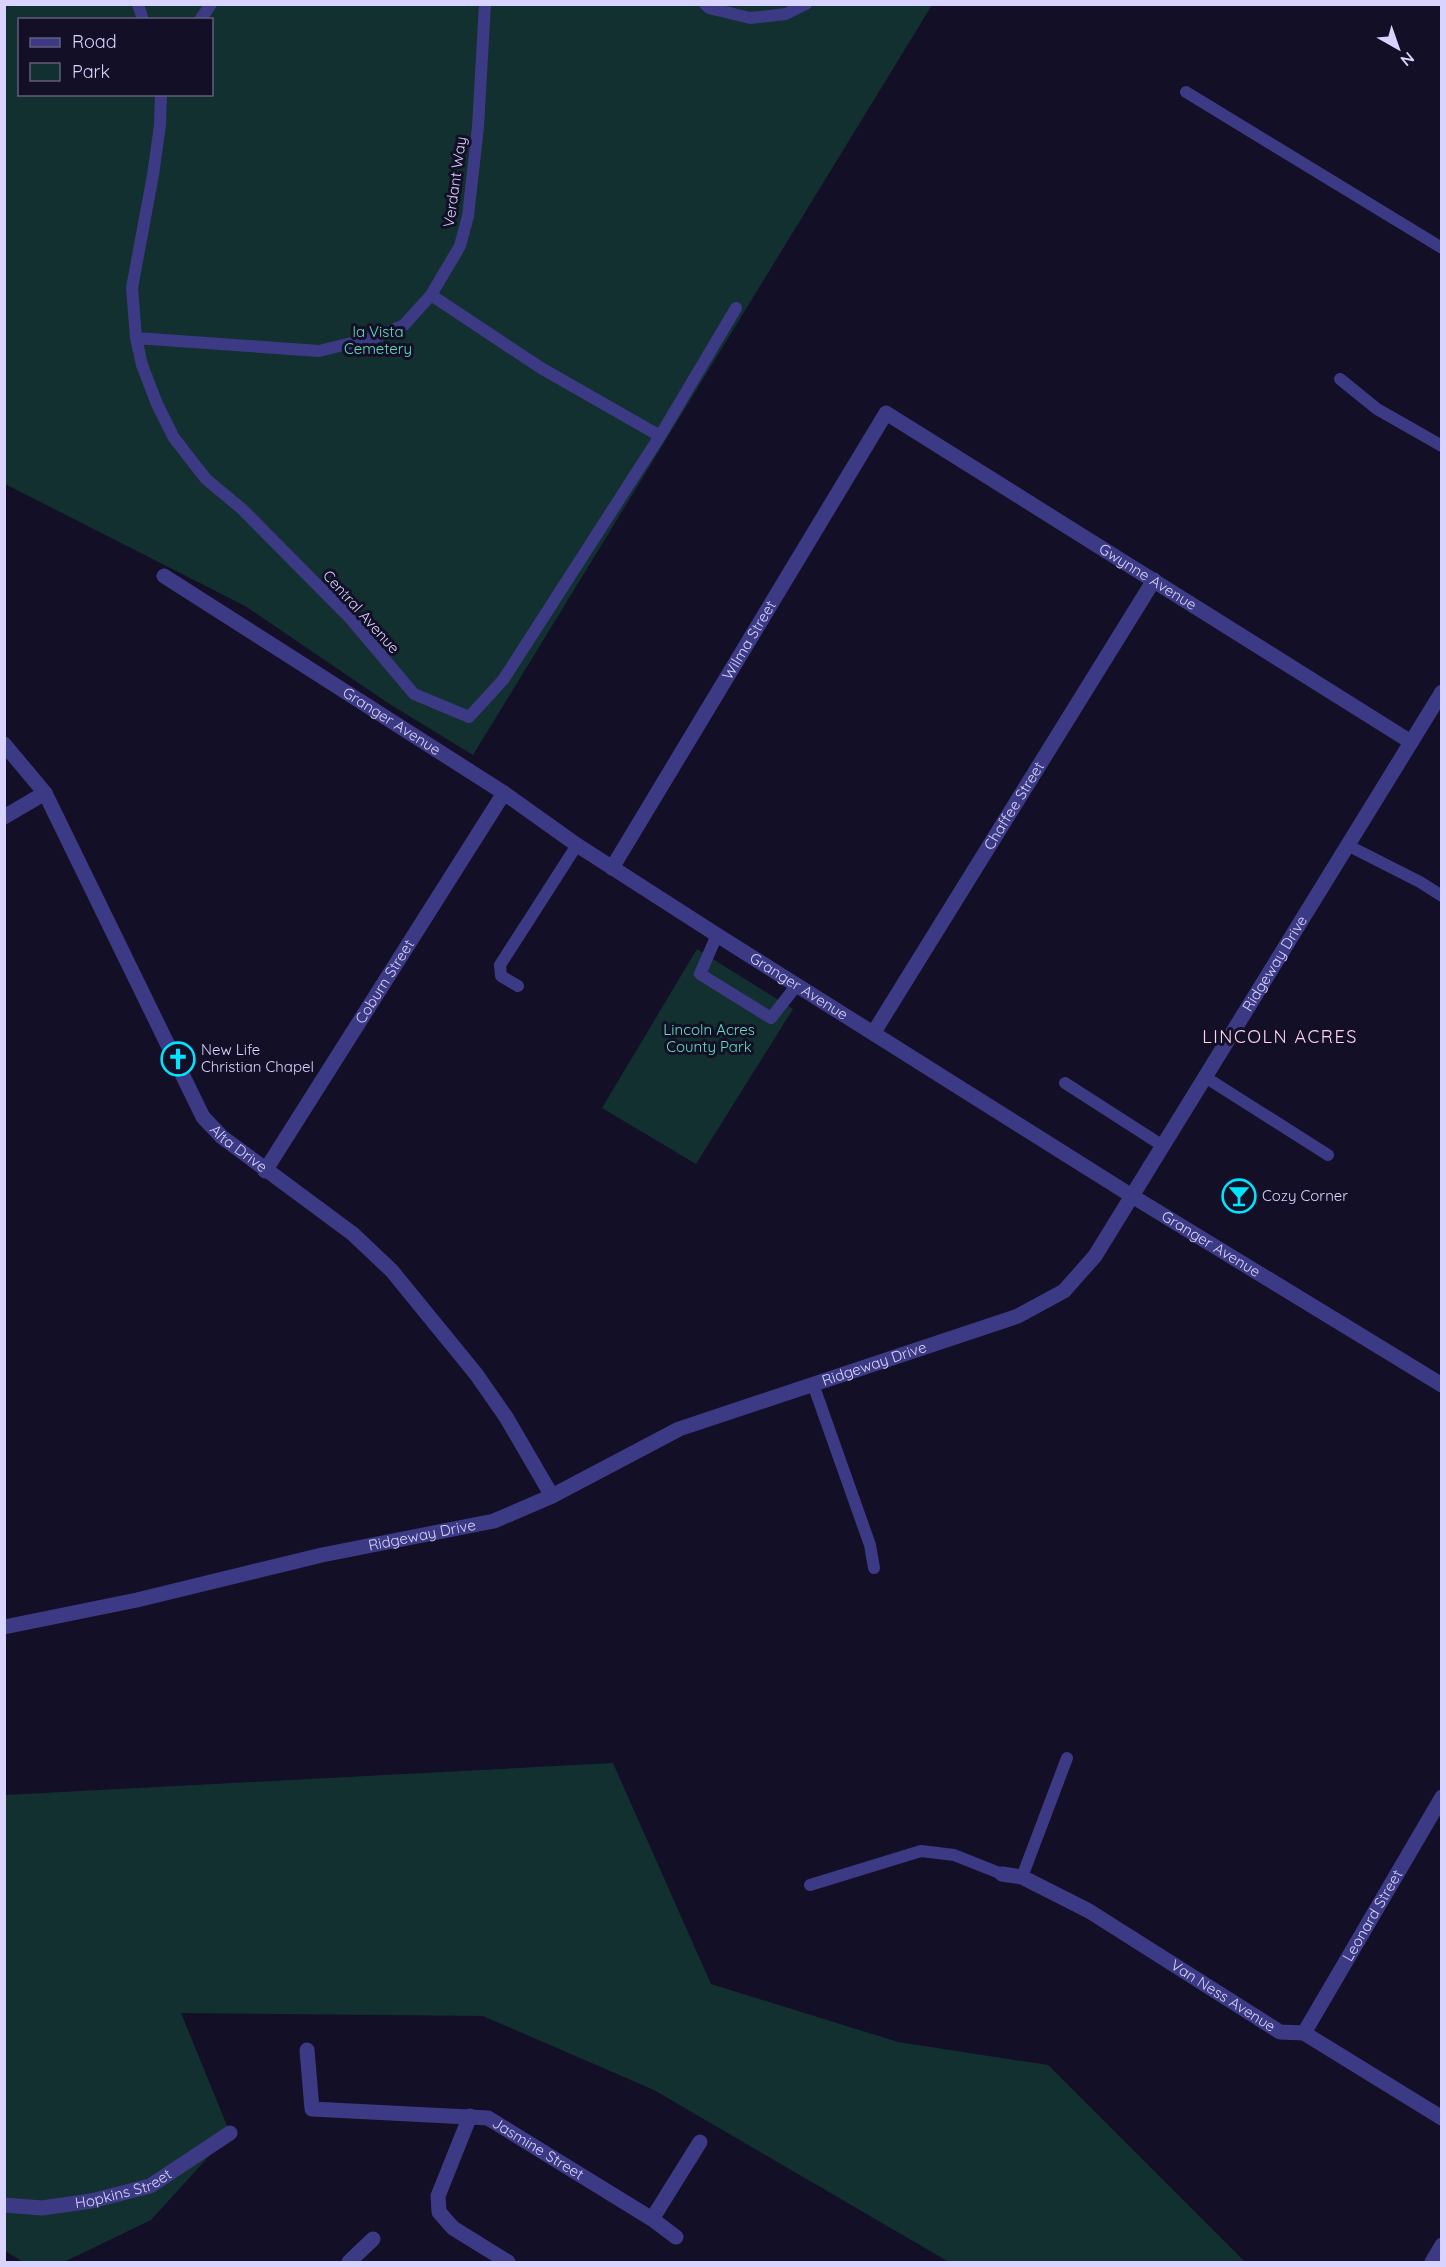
<svg xmlns="http://www.w3.org/2000/svg" width="1446" height="2267" viewBox="0 0 1446 2267" font-family="Quicksand,sans-serif">
  <rect width="100%" height="100%" fill="#130f26"/>
  <path fill="#12302f" fill-rule="evenodd" d="M4,5H932L473,755L388,703L245,606L5,484ZM20,20H212V94H20Z
    M697,949L793,1009L696,1164L602,1108Z
    M613,1763L711,1984L898,2042L1048,2065L1245,2262H949L654,2090L483,2016L181,2013L230,2133L151,2220L64,2262H23L5,2251V1795Z"/>
  <g fill="none" stroke-linecap="round" stroke-linejoin="round">
    <path stroke="#3d3a85" stroke-width="12" d="M138,4L143,20
      M705,4L709,8L750,18L786,14L806,4
      M200,20L211,4
      M1186,92L1442,248
      M161,94L160,125L153,175L132,288L136,338L142,365L157,404L174,438L206,479L242,509L349,617L414,694L469,717L503,680L660,436L736,308
      M431,295L541,368L660,436
      M136,338L319,351L376,337L404,325L431,295L460,246L468,216L478,127L485,4
      M1340,379L1377,409L1442,446
      M1347,845L1420,882L1442,896
      M717,935L700,974L771,1018L797,985
      M518,986L501,976L500,965L577,845
      M1205,1077L1328,1155
      M1065,1083L1163,1146
      M813,1384L870,1545L874,1568
      M1022,1877L1067,1758
      M810,1885L921,1851L954,1855L1002,1874"/>
    <g stroke="#3d3a85" stroke-width="15">
      <path id="s1" d="M4,744L45,793L203,1117L222,1137L353,1234L392,1271L476,1374L506,1417L552,1496"/>
      <path d="M4,817L45,793"/>
      <path id="s2" d="M612,868L886,413L1411,742"/>
      <path id="s3" d="M874,1032L1154,580"/>
      <path id="s4" d="M265,1171L504,793"/>
      <path id="s5" d="M1002,1874L1022,1877L1089,1911L1280,2032L1304,2033L1442,2118"/>
      <path id="s6" d="M1304,2033L1442,1797"/>
      <path id="s7" d="M307,2050L312,2109L488,2118L652,2219L676,2237"/>
      <path d="M470,2116L438,2196L439,2212L453,2228L508,2262"/>
      <path id="s8" d="M4,2205L42,2208L91,2201L150,2186L230,2133"/>
      <path d="M652,2219L700,2142"/>
      <path d="M349,2262L373,2239"/>
      <path d="M1432,2262L1442,2245"/>
    </g>
    <g stroke="#3d3a85" stroke-width="15">
      <path id="s9" d="M164,576L504,793L577,845L717,935L1132,1196L1442,1385"/>
      <path id="s10" d="M4,1627L137,1600L322,1555L494,1521L552,1496L679,1429L1018,1316L1064,1291L1095,1256L1442,692"/>
    </g>
  </g>
  <defs>
    <symbol id="church-ring" viewBox="-11 -11 22 22"><circle r="9.5" fill="#130f26" stroke="#00e5ff" stroke-width="1.5"/><path d="M-1.2-6h2.4v3.5h3.3v2.4h-3.3V6h-2.4V-.1h-3.3v-2.4h3.3Z" fill="#00e5ff"/></symbol>
    <symbol id="bar-ring" viewBox="-11 -11 22 22"><circle r="9.5" fill="#130f26" stroke="#00e5ff" stroke-width="1.5"/><path d="M-6-5H6L.8 .8V4.5H3.5V6h-7V4.5H-.8V.8Z" fill="#00e5ff"/></symbol>
  </defs>
  <g fill-rule="evenodd">
    <use href="#church-ring" x="159" y="1040" width="38" height="38"/>
    <use href="#bar-ring" x="1220" y="1177" width="38" height="38"/>
  </g>
  <g text-anchor="middle" stroke-width="6" stroke-linejoin="round" paint-order="stroke">
    <g font-size="15" fill="#d9d4ff" stroke="#130f26">
      <text transform="translate(455 182) rotate(-82)" y="5">Verdant Way</text>
      <text dy="5" stroke="none"><textPath href="#s2" startOffset="840">Gwynne Avenue</textPath></text>
      <text transform="translate(361 612) rotate(48)" y="5">Central Avenue</text>
      <text dy="5" stroke="none"><textPath href="#s2" startOffset="266">Wilma Street</textPath></text>
      <text dy="5" stroke="none"><textPath href="#s9" startOffset="270">Granger Avenue</textPath></text>
      <text dy="5" stroke="none"><textPath href="#s3" startOffset="266">Chaffee Street</textPath></text>
      <text dy="5" stroke="none"><textPath href="#s10" startOffset="1508">Ridgeway Drive</textPath></text>
      <text dy="5" stroke="none"><textPath href="#s4" startOffset="224">Coburn Street</textPath></text>
      <text dy="5" stroke="none"><textPath href="#s9" startOffset="756">Granger Avenue</textPath></text>
      <text dy="5" stroke="none"><textPath href="#s1" startOffset="472">Alta Drive</textPath></text>
      <text dy="5" stroke="none"><textPath href="#s9" startOffset="1242">Granger Avenue</textPath></text>
      <text dy="5" stroke="none"><textPath href="#s10" startOffset="914">Ridgeway Drive</textPath></text>
      <text dy="5" stroke="none"><textPath href="#s10" startOffset="428">Ridgeway Drive</textPath></text>
      <text dy="5" stroke="none"><textPath href="#s6" startOffset="136">Leonard Street</textPath></text>
      <text dy="5" stroke="none"><textPath href="#s5" startOffset="254">Van Ness Avenue</textPath></text>
      <text dy="5" stroke="none"><textPath href="#s7" startOffset="294">Jasmine Street</textPath></text>
      <text dy="5" stroke="none"><textPath href="#s8" startOffset="122">Hopkins Street</textPath></text>
    </g>
    <g font-size="15" fill="#5fe0c0" stroke="#130f26">
      <text x="378" y="337">la Vista<tspan x="378" dy="17">Cemetery</tspan></text>
      <text x="709" y="1035">Lincoln Acres<tspan x="709" dy="17">County Park</tspan></text>
    </g>
    <g font-size="15" fill="#d9d4ff" stroke="#130f26" text-anchor="start">
      <text x="201" y="1055">New Life<tspan x="201" dy="17">Christian Chapel</tspan></text>
      <text x="1262" y="1201">Cozy Corner</text>
    </g>
    <g font-size="18" letter-spacing="1.5" fill="#ffd6f0" stroke="#130f26">
      <text x="1280" y="1043">LINCOLN ACRES</text>
    </g>
  </g>
  <rect width="1446" height="2267" fill="none" stroke="#d9d4ff" stroke-width="12"/>
  <rect x="18" y="18" width="195" height="78" fill="#130f26" stroke="#625e7d" stroke-width="1.5"/>
  <rect x="30" y="38" width="30" height="9" fill="#3d3a85" stroke="#625e7d" stroke-width="1.5"/>
  <text x="72" y="48" font-size="18" fill="#d9d4ff">Road</text>
  <rect x="30" y="63" width="30" height="18" fill="#12302f" stroke="#625e7d" stroke-width="1.5"/>
  <text x="72" y="78" font-size="18" fill="#d9d4ff">Park</text>
  <g transform="translate(1398 48) rotate(140)" stroke="#130f26" stroke-width="4.5" paint-order="stroke">
  <path d="M0-4.5L10 22L0 15L-10 22Z" fill="#d9d4ff"/>
  <text y="-9" font-size="16" font-weight="bold" text-anchor="middle" fill="#d9d4ff">N</text>
  </g>
</svg>
